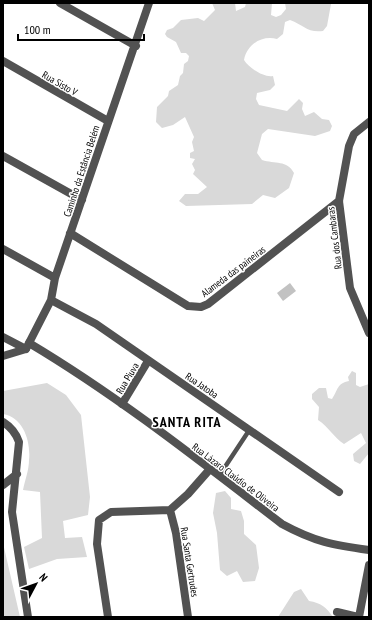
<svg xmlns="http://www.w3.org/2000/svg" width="372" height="620" viewBox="0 0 372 620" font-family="'PT Sans Narrow',sans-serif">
  <rect width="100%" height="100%" fill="#fff"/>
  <path fill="#d9d9d9" d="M212,3H235L236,11L245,7L246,3H272L271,15L276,17L281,15L286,9L285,3L331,4L327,26L323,31C307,33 304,25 290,20L285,22L283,34L277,39C262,35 247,44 244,60C249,68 264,78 273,76L275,85L270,90L257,93L256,99L259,105L287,111L299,99L303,103L302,109L305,116L314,112L322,119L329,120L332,126L330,131L315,136L268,129L262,134L257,153L262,160C275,164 287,160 294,173L289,188L275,198L263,195L252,204L186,206L179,201L185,194H198L207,187L193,174L195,170L192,164L195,159L190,158V153L194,151L192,142L194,137L185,117L173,125L162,128L156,122L157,107L168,96L169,91L178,85L180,76L183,73L184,64L188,61L189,56L186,53H181L176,42L167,37L165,34L167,30L173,28L181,20L198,18L204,21L215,10Z
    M352,371L356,373V385L360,387L369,384V453L360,464L354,461L353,454L366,443L361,433L344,444C334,438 328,426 318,420L319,407L312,399V394L319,388H326L328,398L332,399C338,390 337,383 349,381L348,377Z
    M47,383L66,395L81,415L90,497L88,515L63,521L65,538L82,537L87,557L57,559L29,569L24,547L42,538L40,492L23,490C25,480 29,470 29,460C31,441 23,417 3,414V391Z
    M225,491L231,498V509L241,511L244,521V534L256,545L259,568L255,581L243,582L237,571L227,576L220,570L217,533L213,513L216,493Z
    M3,543L20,617H3Z
    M301,589L309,601C321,603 326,607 333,617H278L294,592Z"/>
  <path fill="#c2c2c2" d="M290,283L296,291L283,301L277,293Z"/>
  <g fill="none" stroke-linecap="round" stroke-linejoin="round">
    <path stroke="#525252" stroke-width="4.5" d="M219,476L250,429"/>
    <path stroke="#525252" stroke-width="8" d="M60,3L136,46
      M3,61L108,121
      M369,122L354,134L349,146L339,201L350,288L369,333
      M3,156L82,200
      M70,233L188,306L201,307L208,304L339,201
      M3,249L55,278
      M51,300L96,324L339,492
      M3,337L26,349
      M29,343L51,300L55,278L149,3
      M122,404L148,361
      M3,422C11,427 16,433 19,442L12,512L28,617
      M3,485L17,474
      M170,510L176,533L188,617
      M170,510L188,494L210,469
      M337,612L358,617
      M108,617L97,544L99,520L111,512L170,510
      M359,617L369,565"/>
    <path stroke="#525252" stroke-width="8" d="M3,356L26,349L29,343C118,396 200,461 282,524C315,542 333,545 369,550"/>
  </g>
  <g text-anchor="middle" stroke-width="3" stroke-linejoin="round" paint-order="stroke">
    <g font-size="10" fill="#000" stroke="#fff">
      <text transform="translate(60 83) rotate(30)" y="4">Rua Sisto V</text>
      <text transform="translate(81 171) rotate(-72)" y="4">Caminho da Estância Belém</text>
      <text transform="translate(334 238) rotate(-97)" y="4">Rua dos Cambaras</text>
      <text transform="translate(233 271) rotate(-37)" y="4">Alameda das paineiras</text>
      <text transform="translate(127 378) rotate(-59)" y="4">Rua Piuva</text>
      <text transform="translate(202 385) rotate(34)" y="4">Rua Jatoba</text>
      <text transform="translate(236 477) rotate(37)" y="4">Rua Lázaro Claúdio de Oliveira</text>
      <text transform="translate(190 562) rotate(81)" y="4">Rua Santa Gertrudes</text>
    </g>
    <g font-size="14" font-weight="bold" letter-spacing="1" fill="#000" stroke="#fff">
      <text x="187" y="427">SANTA RITA</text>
    </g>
  </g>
  <rect width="372" height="620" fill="none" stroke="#000000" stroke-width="8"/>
  <g transform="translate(36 584) rotate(49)" stroke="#ffffff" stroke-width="3" paint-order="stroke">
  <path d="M0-3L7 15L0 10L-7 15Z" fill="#000000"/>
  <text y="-6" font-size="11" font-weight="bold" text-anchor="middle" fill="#000000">N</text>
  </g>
  <path d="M18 34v6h126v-6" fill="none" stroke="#000000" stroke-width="2"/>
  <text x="24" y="34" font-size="12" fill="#000000" stroke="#ffffff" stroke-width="3" paint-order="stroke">100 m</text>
</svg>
